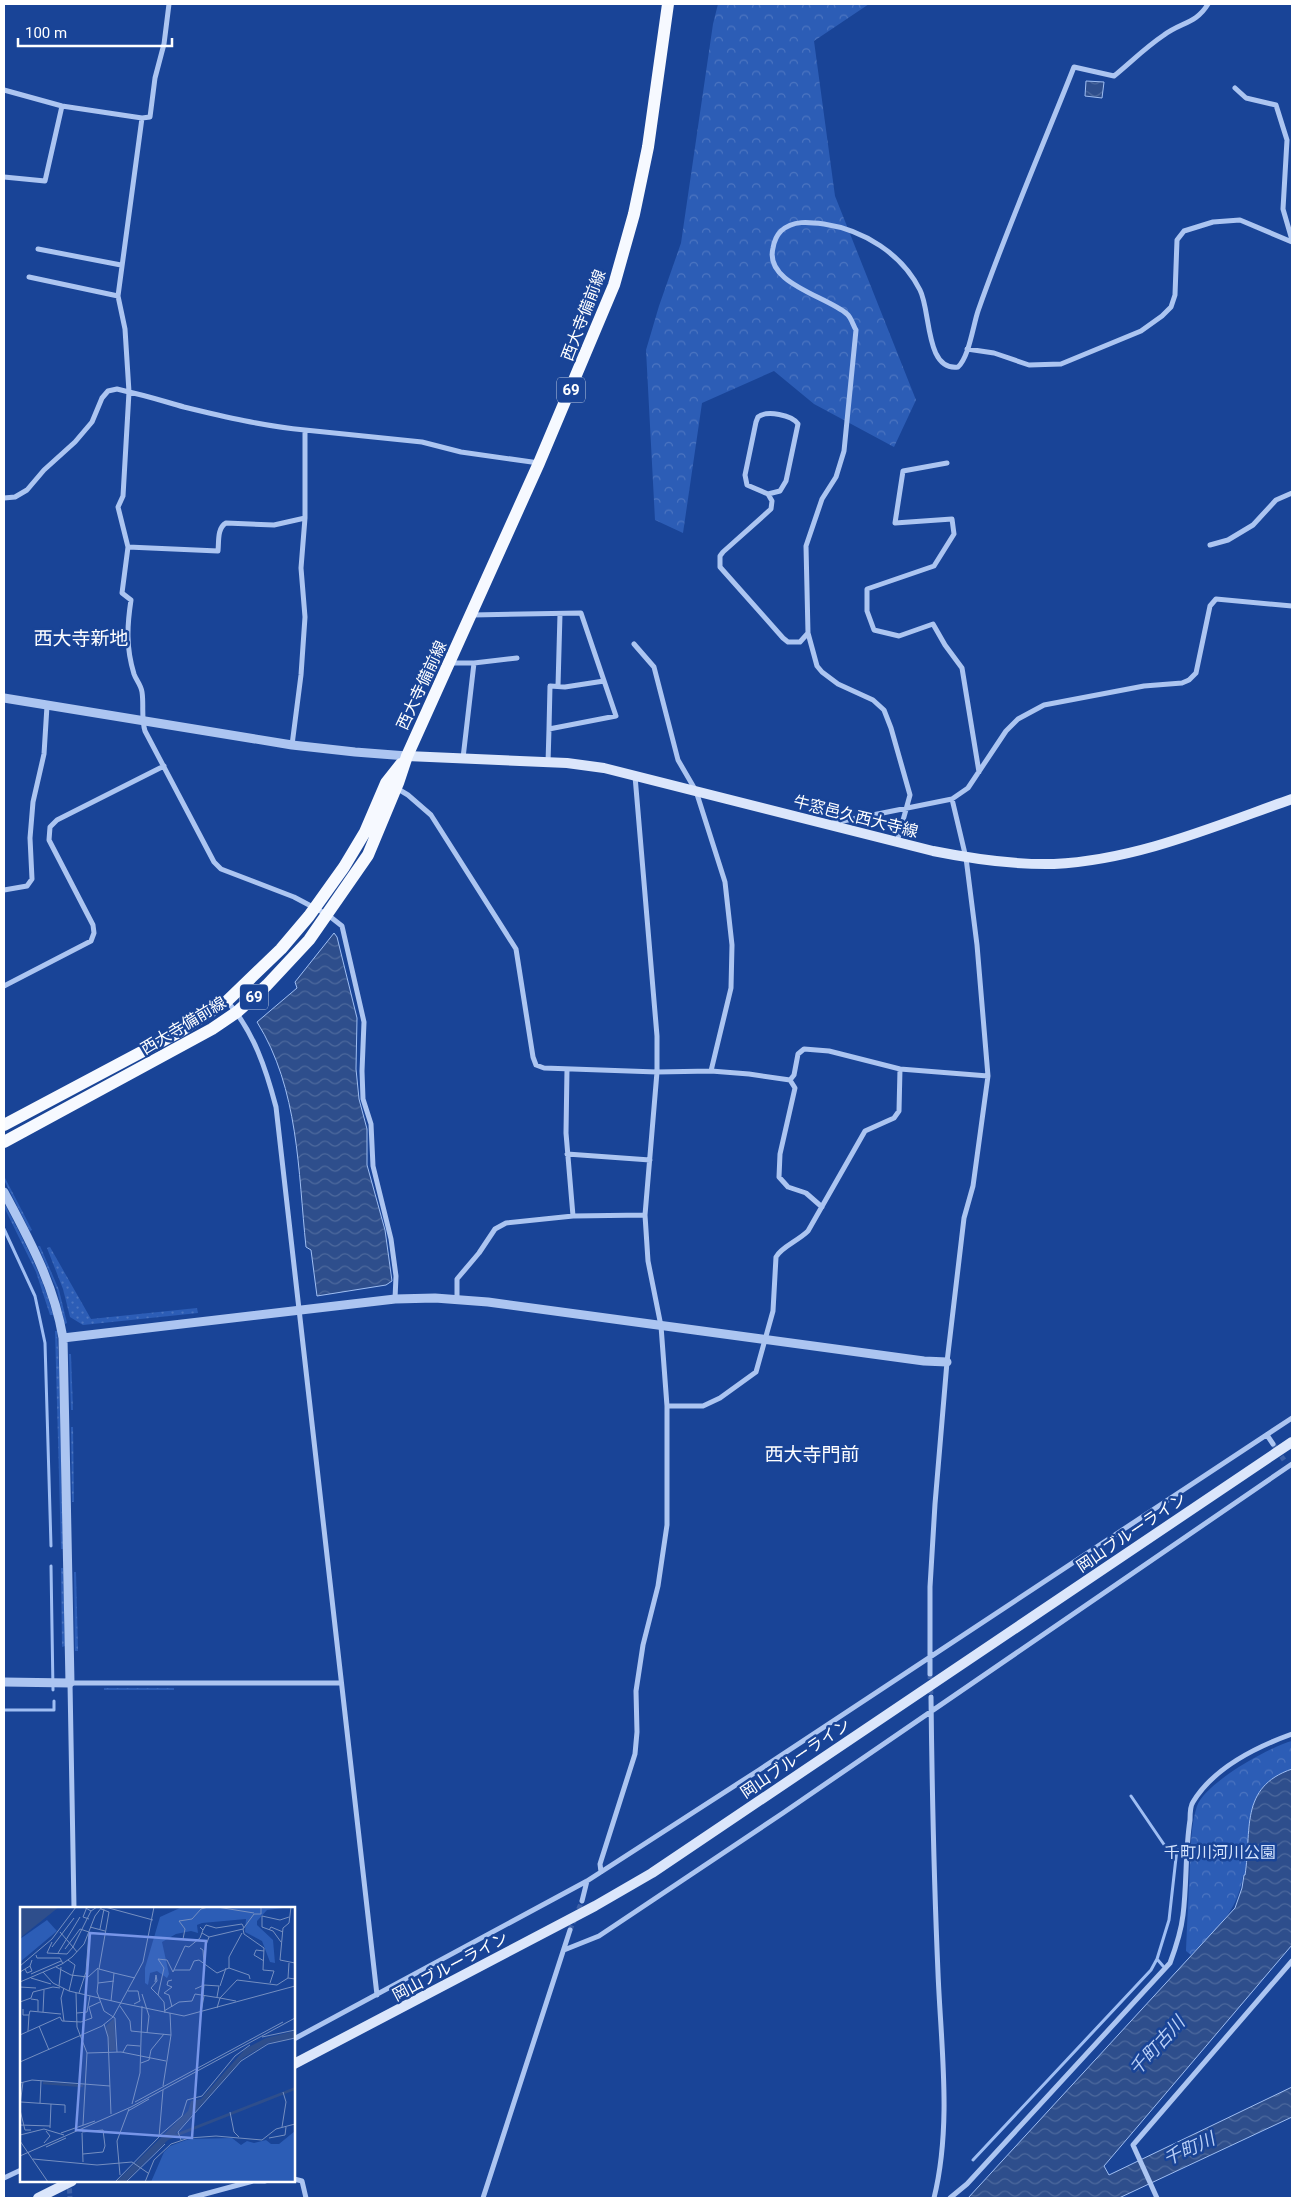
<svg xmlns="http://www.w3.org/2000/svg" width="1296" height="2202" viewBox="0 0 1296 2202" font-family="Roboto,'Noto Sans JP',sans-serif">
  <defs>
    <pattern id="grass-dots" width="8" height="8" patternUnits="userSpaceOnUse" patternTransform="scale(1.25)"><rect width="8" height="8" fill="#2c5db6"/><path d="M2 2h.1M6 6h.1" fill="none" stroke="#4c75c1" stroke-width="1.8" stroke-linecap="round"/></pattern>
    <pattern id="forest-crowns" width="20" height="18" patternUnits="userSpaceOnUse" patternTransform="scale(1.25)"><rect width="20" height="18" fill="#2c5db6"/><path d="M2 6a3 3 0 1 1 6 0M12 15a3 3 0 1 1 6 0" fill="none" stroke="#4c75c1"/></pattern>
    <pattern id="water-waves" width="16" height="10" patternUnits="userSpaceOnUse" patternTransform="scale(1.25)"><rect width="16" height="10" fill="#2e4e8c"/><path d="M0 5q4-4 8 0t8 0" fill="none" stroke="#4d699d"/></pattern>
  </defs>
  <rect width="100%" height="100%" fill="#194497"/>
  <path fill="url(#grass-dots)" d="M4,1176L32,1230L30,1231L4,1180Z
    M4,1203C23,1239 42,1274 53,1315H50L36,1272L4,1207Z
    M38,1246H40L59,1290L67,1323L65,1324L57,1290Z
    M50,1247L91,1319L197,1308L198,1313L83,1325L70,1317L63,1289L47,1248Z
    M55,1331H57L59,1369L63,1549H61Z
    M69,1354H71L73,1410H71Z
    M71,1427H73L74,1502H72Z
    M61,1568H63L65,1646L62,1647Z
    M74,1572H76L78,1651H75Z
    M104,1688H174V1690H104Z"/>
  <path fill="url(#forest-crowns)" d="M718,4H869L814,41L835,196L916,400L894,447L814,404L774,371L702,403L683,533L655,520L646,350L659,306L681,243L713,24Z
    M1292,1741V1769C1239,1787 1252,1832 1245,1875H1243C1238,1913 1215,1929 1191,1955L1186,1951C1187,1921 1189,1892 1190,1863C1191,1845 1191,1824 1197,1806C1205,1783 1269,1747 1292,1741Z"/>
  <path fill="url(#water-waves)" stroke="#9fbef3" d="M1086,81L1104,82L1102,98L1085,96Z
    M334,933L337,937L357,1018L356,1069L359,1099L367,1129V1165L385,1230L392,1281L386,1285L317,1296L311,1250L306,1247C298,1171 299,1089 257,1022L297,988L295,982Z
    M1292,1769V1945L1104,2166L1109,2175L1292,2087V2117L1119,2198H968L1235,1908L1242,1888L1244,1875H1245C1252,1831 1239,1787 1292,1769Z"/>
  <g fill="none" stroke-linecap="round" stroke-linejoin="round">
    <path stroke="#9fbef3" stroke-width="3" d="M4,1229L35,1296L45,1343L51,1546
      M51,1566L53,1690
      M4,1710H54V1701
      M1131,1796L1165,1846L1177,1849L1169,1920L1157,1959L1163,1966
      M973,2160L1151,1970L1157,1959"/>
    <path stroke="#3c60a7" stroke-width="5" stroke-dasharray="5 2.5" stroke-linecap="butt" d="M1273,1444L1284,1460
      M930,1674L931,1697
      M570,1930L582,1901
      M69,2181L70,2198"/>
    <path stroke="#acc5f1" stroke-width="5" d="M169,4L164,44L155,78L150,117L142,118L118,296L125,329L129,392C148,396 166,402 184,407C225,417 264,426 305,430V518L301,568L305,617L301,675L292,745
      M1235,88L1246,98L1276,105L1287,140L1283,209L1292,240
      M4,90L62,106L142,118
      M4,177L45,181L62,106
      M38,249L121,265
      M29,277L118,296
      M967,349L994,353L1029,365L1061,364L1141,331L1162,316L1171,307L1175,295L1177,240L1184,231L1213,222L1240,220L1292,242
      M305,430L422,442L461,452L539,463
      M947,463L903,471L895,523L952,519L954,534L934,566L867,589V611L874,630L899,636L933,624L945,645L962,668L979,772
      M768,494L747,485L745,475L756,422L758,417C767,410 792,415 798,424L786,481L780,491L768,494L772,501L771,509L723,552L720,556V567L783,638L788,642H800L808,633
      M4,498L15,497L27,490L44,470L75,442L92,422L102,398L108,391L117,389L129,392L123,496L118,507L128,547
      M305,518L274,525L226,523C217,528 219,542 218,551L128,547L122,593L131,600C127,626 126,648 134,674C136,680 141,685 142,692C144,705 141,718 145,731L214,862L221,869L294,897L328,915L342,926L364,1022L362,1071L363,1099L371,1124L373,1166L391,1239L396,1276L395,1299
      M1210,545L1228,540L1253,525L1276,500L1292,493
      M472,615L581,613L616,716L549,729L548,763
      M634,644L654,667L678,760L696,791L725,882L732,945L731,988L711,1071
      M450,663H474L463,758
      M474,663L517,658
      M558,686L560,614
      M549,729L550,686L565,687L604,681
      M398,789L408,795L431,815L516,949L533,1057L536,1065L544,1068L657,1072L711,1071L749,1074L790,1080L794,1075L798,1054L804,1049L829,1051L900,1069L988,1076
      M833,823L952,799L968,788L1006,731L1018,719L1044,705L1144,686L1182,683L1189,680L1196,673L1210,606L1216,599L1292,606
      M897,842L910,795L891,728L884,710L873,700L838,684L822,672L817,666L808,633L806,546L822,499L836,477L844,451L856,330C853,325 851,317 847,314C826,296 764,283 773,248C774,242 776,236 781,231C793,220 809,222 824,224C864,230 902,254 920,290C931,311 925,371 958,367C969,357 973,326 978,311C1007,228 1042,148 1074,67L1114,76C1131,62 1146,47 1164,35C1181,22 1196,24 1208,4
      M4,890L27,886L32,879L30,838L33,802L44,754L47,706
      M4,986L91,941L94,933L93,925L49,840L50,827L57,820L164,766
      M227,1001C254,1032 266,1069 276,1107L377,1995
      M567,1069L566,1133L573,1216
      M790,1080L795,1088L780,1154L779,1177L788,1187L806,1193L822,1207
      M567,1154L650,1160
      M457,1299V1279L479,1253L495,1229L506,1223L573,1216L645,1215
      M667,1406H703L720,1398L756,1372L773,1311L776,1257C781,1247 798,1241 808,1231L865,1131L894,1118L899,1111L900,1069
      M1267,1435L1273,1444
      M930,1674V1587L935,1504L947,1362L964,1218L973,1186L988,1076L977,945L966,858L952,799
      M931,1697C932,1788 934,1881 938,1973C941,2047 952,2125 934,2198
      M601,1872L600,1864L635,1754L637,1732L636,1691L643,1645L658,1586L667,1525V1406L661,1326L648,1261L645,1215L657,1072V1036L635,776
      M582,1901L587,1881
      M74,1908L70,1683H341
      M564,1950L599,1936L783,1813L1292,1464
      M294,2039L587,1881L759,1770L1292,1418
      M4,2178L21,2170
      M294,2179L302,2181L306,2198
      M190,2198L253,2181H265
      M483,2198L570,1930
      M950,2198L967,2184L1170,1963C1176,1947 1181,1932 1183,1915C1187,1884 1185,1852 1190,1820C1190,1814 1190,1806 1193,1802C1214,1767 1256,1747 1292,1734
      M1157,2198L1133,2145L1292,1961"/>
    <path stroke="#acc5f1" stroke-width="9" d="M4,698L292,745L355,752L407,756
      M4,1192C29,1239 54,1284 63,1338L70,1683L4,1682
      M63,1338L395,1299L435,1298L488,1302L924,1361L947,1362"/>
    <path stroke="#dbe6fb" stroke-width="10" d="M407,756L567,763L604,768L933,851C973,859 1013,865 1054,864C1137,860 1215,826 1292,799
      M294,2064L595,1906L652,1873L1292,1442
      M38,2198L72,2181"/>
    <path stroke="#f6f9ff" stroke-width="12" d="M4,1125L179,1032L227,1001L281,949L309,916L344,867L365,832L386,783L401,764
      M4,1142L212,1029L237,1012L267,985L309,940L368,855L398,783L407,756L539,463L614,285L634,214L648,147L668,4"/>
  </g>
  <g text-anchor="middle" stroke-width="5" stroke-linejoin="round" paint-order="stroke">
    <g fill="#194497" stroke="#bac7e0" stroke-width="1">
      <rect x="557" y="377.5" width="28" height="25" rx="4"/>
      <rect x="240" y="984.5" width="28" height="25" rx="4"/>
    </g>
    <g font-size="15" font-weight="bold" fill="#fff">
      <text x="571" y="395">69</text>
      <text x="254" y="1002">69</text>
    </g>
    <g font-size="16" fill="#fff" stroke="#194497">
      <text transform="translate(583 315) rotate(-69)" y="6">西大寺備前線</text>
      <text transform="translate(421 685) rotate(-65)" y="6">西大寺備前線</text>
      <text transform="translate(856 816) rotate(14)" y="6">牛窓邑久西大寺線</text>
      <text transform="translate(183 1025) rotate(-31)" y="6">西大寺備前線</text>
      <text transform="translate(1131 1532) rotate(-34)" y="6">岡山ブルーライン</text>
      <text transform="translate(795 1758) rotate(-34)" y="6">岡山ブルーライン</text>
      <text transform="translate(450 1966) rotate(-28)" y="6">岡山ブルーライン</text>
    </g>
    <g font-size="16" fill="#d3e2fc" stroke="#194497">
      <text x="1220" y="1858">千町川河川公園</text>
    </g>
    <g font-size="18" font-style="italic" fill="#b9cff7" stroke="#194497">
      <text transform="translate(1157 2046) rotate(-48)" y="6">千町古川</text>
      <text transform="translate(1189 2149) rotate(-25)" y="6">千町川</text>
    </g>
    <g font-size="19" fill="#fff" stroke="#194497">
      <text x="81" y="645">西大寺新地</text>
      <text x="812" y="1461">西大寺門前</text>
    </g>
  </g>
  <g transform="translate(20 1907)">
    <rect width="275" height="275" fill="#194497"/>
    <path d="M162,0L263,1L247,3L237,14V18L253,33L255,56L250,55L242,34L225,25L226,12L182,16L177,18L178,26L171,24L156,27L142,35L149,67L147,71L137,64L130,66L128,78L125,76V61L140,10ZM275,224V275H131L144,245L150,239L169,232L212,231L221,238L227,234L234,236L246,233L251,237H259Z" fill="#2c5db6"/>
    <path d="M27,13L37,24L0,55V32Z" fill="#2c5db6"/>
    <path d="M0,0H39L0,31ZM94,111L96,143L90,144L86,119ZM275,124V131L248,136L223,151L155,227L275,180V183L148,233L105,275H96L168,204L171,194L181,192L225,142L246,131Z" fill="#2e4e8c"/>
    <path fill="none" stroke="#2e4e8c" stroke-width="2.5" d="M23,176L63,179"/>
    <path fill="none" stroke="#758fc1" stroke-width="1" d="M64,0L71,4L77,0M67,0L63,10L69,12M85,0L133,13M197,0L234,6M271,0L269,16L263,21L260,53L275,56M81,2L89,5L79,62L94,66L91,94M242,9V20L253,24L261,35M242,9L260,13L269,10M70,20L85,24M80,22L84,2M223,22L224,27L244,41L243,63L254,64L250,76M183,23L186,18L196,21L222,17L224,21M249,23L251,20L263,25M182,26L189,30L186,38M189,30L223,22L234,7H241V0M163,32L165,22L159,14L172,12L181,2L188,0M32,35L27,46L47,47L53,40L40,25M32,40L54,11M180,41L183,43L184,56M45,42L60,22L69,25L66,65L59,86M57,45L53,40L71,4M38,46L60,10M16,48L17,51H40L43,57M48,53L55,58L49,84M244,54L234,48L236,43L244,44M0,59L32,32L56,0M36,60L51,68L68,70L78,61V76M209,61V50L222,26M5,62L7,66L12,64L10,59M154,63H170L174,54L179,53L197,66L209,61L229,68L230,72M0,65L10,59L12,53M23,65L33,76L49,84L101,96M94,66L115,71M11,67L41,54M11,71L31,77M268,71L269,56M152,73L148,74L147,78L152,80L144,86L149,88L152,100M94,74L78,76L77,85L84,104L95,111L97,145M0,75L42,57L52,50L64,37L75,9L82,0M135,75L136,68L137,74L131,81L138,88M184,78L199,79L197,90M39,79L41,60M200,79L206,61M0,80L16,81M44,81L41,91L44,114M175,82L184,78L183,89M108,84H118L120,94L114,97M56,86L57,120L67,146L63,218M122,87L129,109L127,126M200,91L217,73L257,78L268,71L275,72M200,91L216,94M11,92L18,93V104M0,95L11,91L13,85L33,80L40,81M101,96L164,109L275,79M100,99L110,114L111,124L151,128M3,102V108H9L10,104L41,107M144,104L159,95L172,94L175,87L200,91L197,101M23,105L24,83M181,105L184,89M57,106L67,105L70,89M145,106L144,95L138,88L144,61L138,52L147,53L153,65L165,39L169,40L180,31L183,23L180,20M84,117L88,130L91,207M19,119L29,143M8,124L9,108M0,128L40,110L42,114L61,115L72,111L69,100L80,95M242,130L275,123M103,145L107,138L120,139M67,146L101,145L146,154M0,155L82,119L93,110L123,55L134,0M121,156L129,153L131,143L144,127M0,176L12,173L90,179M143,179L151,128L150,106M1,195L45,198V206M115,195L263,115M20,196L21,174M112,197L120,166L122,99M0,198L3,175M0,203L5,223H11M108,204L129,192M210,205L214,225L219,230M0,218L30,219M262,220L266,195L263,185M30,221L31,197M62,225L83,223L85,239L83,245L63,247M41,226L75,214M62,226L63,255M0,228L24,222L44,228M139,229L162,209L167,193L182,189L215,149L230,138M249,231L265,228L266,220M161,233L158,225L221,154L248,137L275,131M0,234L28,275M24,236L30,229L26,224M26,240L46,231M0,249L111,200L275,111M13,252L77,258L112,255L128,266M100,268L97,234L109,202M95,275L139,230L143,183M106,275L145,237M125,275L134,253L151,237L169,231L196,229L242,233L256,222L275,217"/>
    <path fill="#7795e8" fill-opacity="0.15" stroke="#7795e8" stroke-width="2.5" d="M70,26L186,34L172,231L56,223Z"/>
    <rect width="275" height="275" fill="none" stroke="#fff" stroke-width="2.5"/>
  </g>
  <rect width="1296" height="2202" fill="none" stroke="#ffffff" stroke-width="10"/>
  <path d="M18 38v8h154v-8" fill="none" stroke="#ffffff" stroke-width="2.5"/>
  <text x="25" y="38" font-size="15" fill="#ffffff" stroke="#194497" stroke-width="4" paint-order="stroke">100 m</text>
</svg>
